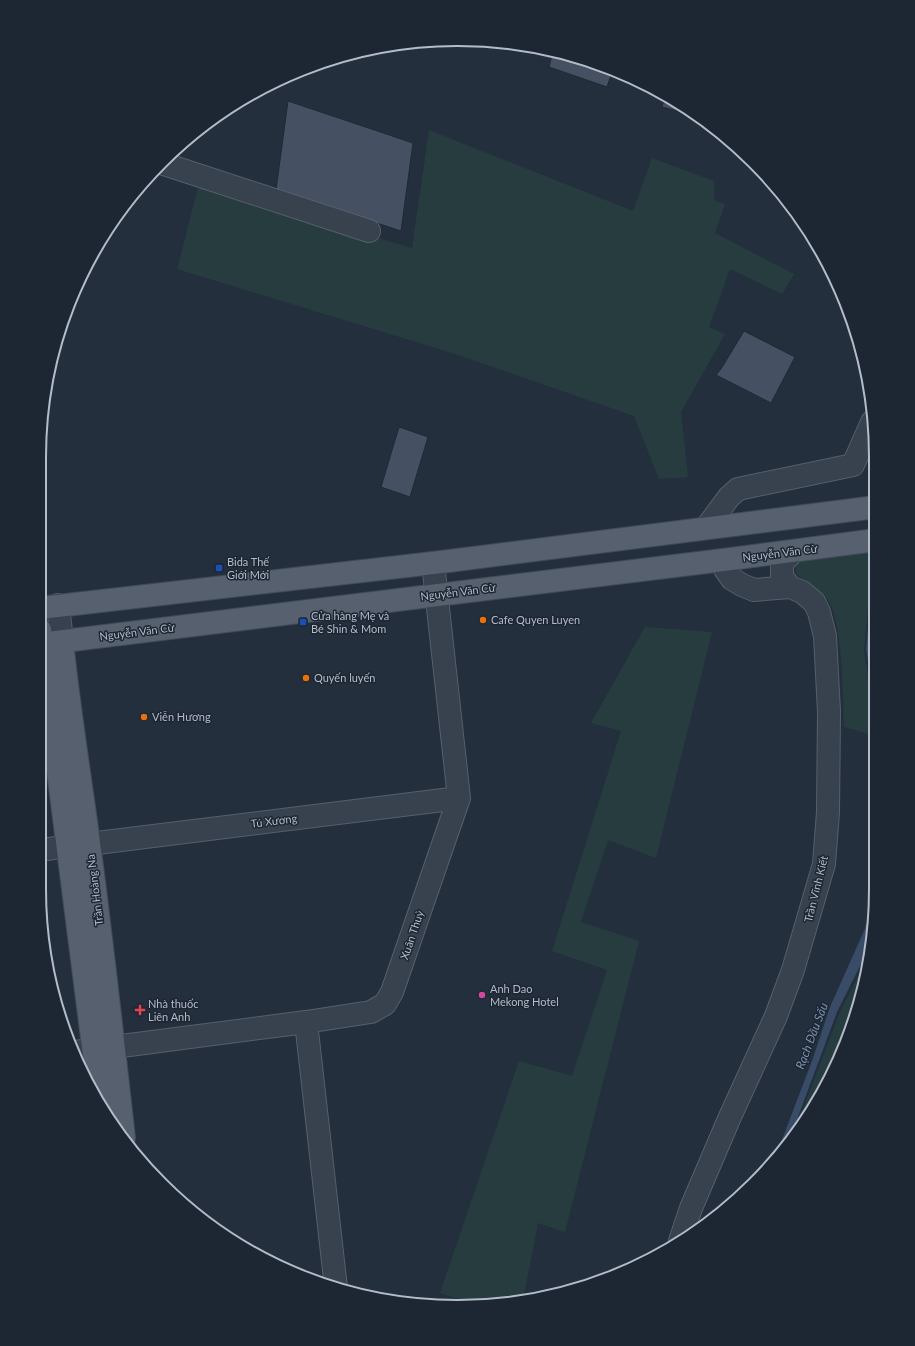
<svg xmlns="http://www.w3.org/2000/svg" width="915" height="1346" viewBox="0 0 915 1346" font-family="Lato,sans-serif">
  <rect width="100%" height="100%" fill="#242f3e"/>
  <path fill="#263c3f" d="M429,130L633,211L652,158L714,181V200L725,204L715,233L794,274L782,294L730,269L709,327L725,334L681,412L688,477L659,479L634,416L455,354L177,269L199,184L412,248Z
    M873,552L864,651L876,724V736L844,727C843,698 843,619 827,599C818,589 805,582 795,573L796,566L802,560Z
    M645,627L712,632L656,858L608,840L581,922L639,941L565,1232L538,1223L523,1300L470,1303L440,1293L519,1061L572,1076L607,970L552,951L621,731L591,723Z
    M870,952L868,970L836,1065L823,1090L805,1121L792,1138L839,1014Z"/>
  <path fill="#394c67" d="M875,552H876V623L874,654L876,667V710L866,649Z
    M876,887L871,944L837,1012L789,1141L775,1158L812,1061L830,1007L864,931Z"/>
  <path fill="#455162" stroke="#1f2835" d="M553,51L613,69L607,87L549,67Z
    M665,96L690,109L697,116L662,107Z
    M288,101L413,143L401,231L276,190Z
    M744,331L795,357L771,403L716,375L721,369Z
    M399,427L428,437L410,497L381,487Z"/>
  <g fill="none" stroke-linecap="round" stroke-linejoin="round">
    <defs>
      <path id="minor" d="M161,163L369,231
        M706,528L729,497L738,489L853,465L872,422
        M790,587L782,577V563L794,551
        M58,605L62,641
        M89,844L459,798
        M42,850L67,846
        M306,1022L336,1288
        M114,1047L306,1022L371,1012L385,1004L392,992L459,798L433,563
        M75,1052L94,1049
        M680,1241L691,1208L729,1119L776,1016L793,970L824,864L828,812L829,712L825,636L819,612L814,602L802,592L790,587L754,590L742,585L732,579L725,569L723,560"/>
      <path id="major" d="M40,608L433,563L876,507
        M40,630L100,1101
        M62,641C69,709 80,776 89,843C102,941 113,1040 124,1138
        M40,644L723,560L876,540"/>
    </defs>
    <use href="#minor" stroke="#565f6c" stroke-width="24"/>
    <use href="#major" stroke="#414a57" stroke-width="24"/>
    <use href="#minor" stroke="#38414e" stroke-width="22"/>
    <use href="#major" stroke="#56606e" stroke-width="22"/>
  </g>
  <g fill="#1a4fb4" stroke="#1d2633" stroke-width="1.5">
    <rect x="215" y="564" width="8" height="8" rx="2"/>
    <rect x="299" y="618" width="8" height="8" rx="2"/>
  </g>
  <g fill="#e8710a" stroke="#1d2633" stroke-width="1.5">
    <circle cx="483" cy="620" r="4"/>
    <circle cx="306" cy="678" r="4"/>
    <circle cx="144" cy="717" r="4"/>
  </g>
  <circle fill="#d1479c" stroke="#1d2633" stroke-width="1.5" cx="482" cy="995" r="4"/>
  <path fill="#e0444e" stroke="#1d2633" stroke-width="1.5" d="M138 1004h4v4h4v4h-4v4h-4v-4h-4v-4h4z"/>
  <g text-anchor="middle" stroke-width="3" stroke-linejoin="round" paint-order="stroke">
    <g font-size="11" fill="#b4bcc9" stroke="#1d2633">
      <text transform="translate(780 553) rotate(-7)" y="4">Nguyễn Văn Cừ</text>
      <text transform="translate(458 592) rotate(-7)" y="4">Nguyễn Văn Cừ</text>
      <text transform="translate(137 632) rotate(-7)" y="4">Nguyễn Văn Cừ</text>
      <text transform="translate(274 821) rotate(-7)" y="4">Tú Xương</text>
      <text transform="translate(816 889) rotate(-76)" y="4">Trần Vĩnh Kiết</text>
      <text transform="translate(95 890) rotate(-97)" y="4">Trần Hoàng Na</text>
      <text transform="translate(412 935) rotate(-71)" y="4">Xuân Thuỷ</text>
    </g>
    <g font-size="11" fill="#b4bcc9" stroke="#1d2633" text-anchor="start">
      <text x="227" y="566">Bida Thế<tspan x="227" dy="13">Giới Mới</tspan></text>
      <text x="311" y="620">Cửa hàng Mẹ và<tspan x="311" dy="13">Bé Shin &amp; Mom</tspan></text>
      <text x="491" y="624">Cafe Quyen Luyen</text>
      <text x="314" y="682">Quyến luyến</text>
      <text x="152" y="721">Viễn Hương</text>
      <text x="490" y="993">Anh Dao<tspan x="490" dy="13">Mekong Hotel</tspan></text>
      <text x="148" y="1008">Nhà thuốc<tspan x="148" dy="13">Liên Anh</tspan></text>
    </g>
    <g font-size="12" font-style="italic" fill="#7c92b1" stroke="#1d2633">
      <text transform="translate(812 1036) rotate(-69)" y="4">Rạch Đầu Sấu</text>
    </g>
  </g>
  <path d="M0 0H915V1346H0ZM457 46H458A411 411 0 0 1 869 457V889A411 411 0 0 1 458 1300H457A411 411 0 0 1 46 889V457A411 411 0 0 1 457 46Z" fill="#1d2633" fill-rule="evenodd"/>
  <path fill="none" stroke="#b4bcc9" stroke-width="2" d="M457 46H458A411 411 0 0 1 869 457V889A411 411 0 0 1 458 1300H457A411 411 0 0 1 46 889V457A411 411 0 0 1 457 46Z"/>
</svg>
